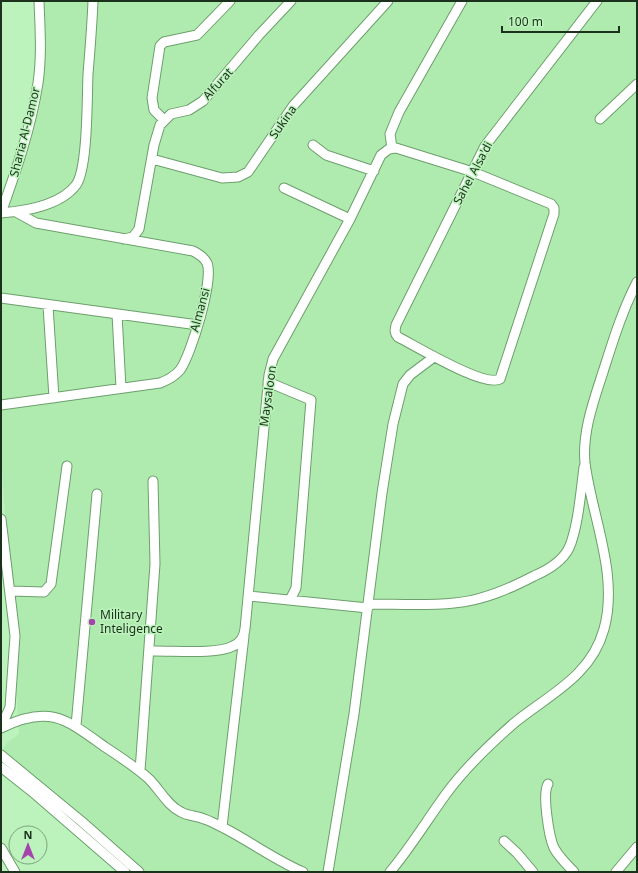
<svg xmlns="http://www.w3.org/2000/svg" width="638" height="873" viewBox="0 0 638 873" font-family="'Noto Sans',sans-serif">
  <rect width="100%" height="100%" fill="#bcf3bc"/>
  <path fill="#afebae" d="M38,1H637V872H129L1,758V751L8,742L19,734L1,452V203L38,94Z"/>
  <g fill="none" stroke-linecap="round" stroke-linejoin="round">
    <defs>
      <path id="minor" d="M600,119L637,84
        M164,120L154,110L152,98L160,46L164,42L197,35L230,1
        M313,145L326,155L374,171
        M392,148L390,134L399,112L462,1
        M152,159L222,178L238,177L248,172L293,106L388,1
        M284,188L350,219
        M1,213C25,211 60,206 76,185C88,169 87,96 88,74C90,50 92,25 93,1
        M1,213C16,171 31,128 38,83C42,56 40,28 39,1
        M124,239L133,237L139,229L154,145L160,125L171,114L189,110L203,101L259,35L291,1
        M1,298L198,325
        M48,306L54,398
        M117,314L121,388
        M268,382L311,400L296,588L290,600
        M1,405L160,383C168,380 174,377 180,370C191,355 214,280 207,263C204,257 199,254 193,251L36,223L16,212
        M1,519L15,636L10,707L1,727
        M11,591L44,592L51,584L67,466
        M249,596L368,608
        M369,604C397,604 426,606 454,603C482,601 509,589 534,576C548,570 562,562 569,548C578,528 581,490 584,467
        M149,651C169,650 217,655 233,646C241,643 244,636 245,629L269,375L273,359L350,219L381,155L389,149L396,148L473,172L551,204L554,208V214L500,379C484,388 416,346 398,337C394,333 395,330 396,325L485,146L597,1
        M76,726L97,494
        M1,728C49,704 66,719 105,747C120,757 136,767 149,779C160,790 167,805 181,812C188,816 197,816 204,819C211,821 217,825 224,828C251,842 275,860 303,872
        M1,755L81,821L139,872
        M1,767L35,794L125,872
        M140,771L155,564L153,481
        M548,784C542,794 549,837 554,848C559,857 567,865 574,872
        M222,827L244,636
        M504,841L517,853L533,872
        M1,848L15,872
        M328,872L354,714L382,493L393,424L403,384L410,375L434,357
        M390,872C411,847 427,820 446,794C465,768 489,745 513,724C548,695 591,677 604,629C619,575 592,517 585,463C582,432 594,400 603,372C613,341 622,311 637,282
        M616,872L637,847"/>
    </defs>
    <use href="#minor" stroke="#6c9f6c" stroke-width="11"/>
    <use href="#minor" stroke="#fff" stroke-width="9"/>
  </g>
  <circle fill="#a444ac" stroke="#bcf3bc" stroke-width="1.5" cx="92" cy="622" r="4"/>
  <g text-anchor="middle" stroke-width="3" stroke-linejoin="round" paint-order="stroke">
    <g font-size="12" fill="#1c311c" stroke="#bcf3bc">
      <text transform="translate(218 84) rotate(-48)" y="4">Alfurat</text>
      <text transform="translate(283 122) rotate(-55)" y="4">Sukina</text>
      <text transform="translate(25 132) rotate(-76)" y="4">Sharia Al-Damor</text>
      <text transform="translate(473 173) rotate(-62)" y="4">Sahel Alsa'di</text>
      <text transform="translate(200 310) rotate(-75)" y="4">Almansi</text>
      <text transform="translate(268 396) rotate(-82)" y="4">Maysaloon</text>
    </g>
    <g font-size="12" fill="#1c311c" stroke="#bcf3bc" text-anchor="start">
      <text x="100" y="619">Military<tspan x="100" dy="14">Inteligence</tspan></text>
    </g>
  </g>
  <rect width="638" height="873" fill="none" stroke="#1c311c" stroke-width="4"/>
  <g transform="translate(28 845)"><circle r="19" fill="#bcf3bc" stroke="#7ca57c"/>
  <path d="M0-3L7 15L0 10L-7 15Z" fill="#a444ac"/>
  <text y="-6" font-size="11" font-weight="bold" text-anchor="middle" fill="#1c311c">N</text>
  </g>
  <path d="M502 26v6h117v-6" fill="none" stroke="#1c311c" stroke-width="2"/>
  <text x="508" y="26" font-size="12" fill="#1c311c" stroke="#bcf3bc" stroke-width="3" paint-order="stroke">100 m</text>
</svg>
